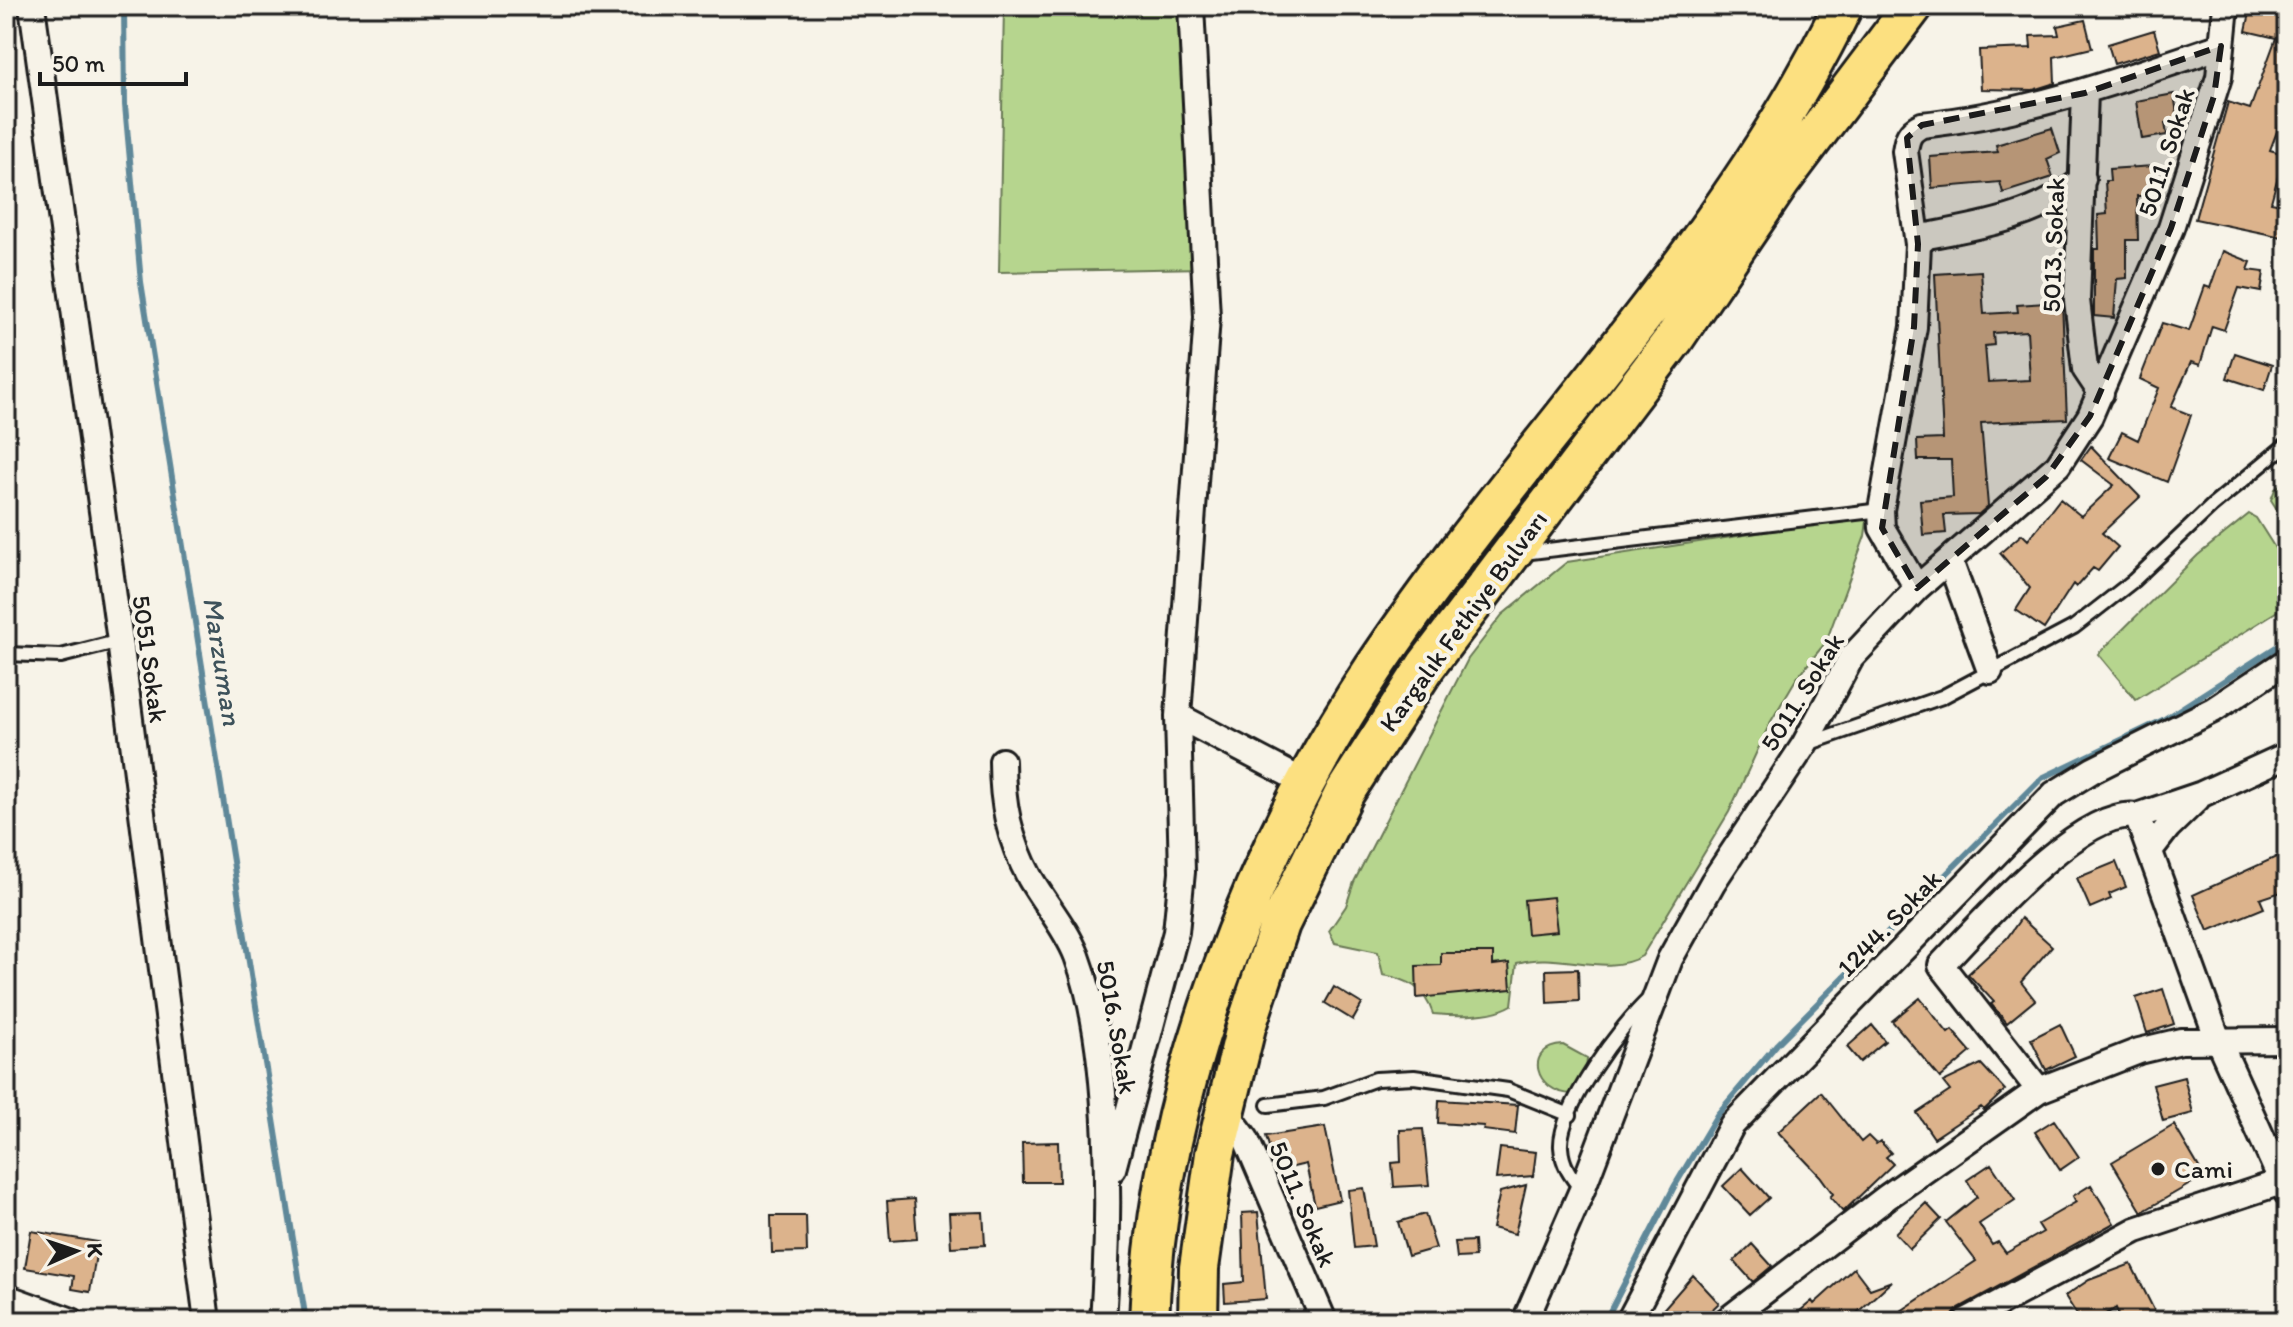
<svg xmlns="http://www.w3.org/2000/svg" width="2293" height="1327" viewBox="0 0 2293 1327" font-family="Itim,sans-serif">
  <rect width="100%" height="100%" fill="#f7f3e8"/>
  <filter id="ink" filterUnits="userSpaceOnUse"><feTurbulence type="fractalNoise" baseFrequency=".0125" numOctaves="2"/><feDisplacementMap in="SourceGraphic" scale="16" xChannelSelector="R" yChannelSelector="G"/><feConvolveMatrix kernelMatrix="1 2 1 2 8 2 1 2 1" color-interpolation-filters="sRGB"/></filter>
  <g filter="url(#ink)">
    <path fill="#b6d58e" stroke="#697855" stroke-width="2" d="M1004,6H1187L1204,268L999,272Z
      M2287,479V525L2271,500L2275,489Z
      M2249,514L2256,518L2287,567V605L2136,700L2098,654L2198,555Z
      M1856,518L1867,521L1865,536L1826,642L1796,679L1770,723L1729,812L1642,956C1605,978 1557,950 1517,963L1512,1005C1492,1017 1455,1016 1433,1014C1424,988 1409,979 1383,975L1378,952L1335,943L1329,931L1346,906L1354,882L1468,659L1502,615L1567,562Z
      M1563,1045L1587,1058L1586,1073L1573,1094C1534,1093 1523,1047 1563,1045Z"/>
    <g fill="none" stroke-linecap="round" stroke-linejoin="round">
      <path stroke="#5f8899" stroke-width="6" d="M124,6L125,105L141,282L306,1321
        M1605,1321L1674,1187L1717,1115L1777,1044L2042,778L2163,720L2287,640"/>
    </g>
    <path fill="#dcb38c" stroke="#1c1c1c" stroke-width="2" fill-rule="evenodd" d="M2251,8L2284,16L2287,13V93L2283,106L2286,107L2270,150L2284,154L2271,202L2287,205V238L2195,219L2228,102L2250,109L2276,38L2246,31Z
      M2085,20L2092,48L2054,57L2055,83L2033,90L1981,89L1979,50L2031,48L2030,36L2059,35L2057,26Z
      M2154,30L2160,50L2114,64L2108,44Z
      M2174,94L2178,120L2165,123L2167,135L2142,139L2136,101Z
      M2052,128L2060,153L2047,159L2053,177L2003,193L2000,182L1932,188L1930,157L1998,152L1996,145Z
      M2153,166L2154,181L2148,182L2149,196H2137L2138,240H2127V278L2117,279L2114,318L2094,316V249H2099L2098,215L2107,214L2105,181H2110L2109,169Z
      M2223,251L2251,262L2248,270L2264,272L2261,292L2239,288L2224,330L2212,326L2200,365L2191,362L2171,407L2191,415L2167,482L2109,458L2122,432L2138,440L2159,388L2140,379L2162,323L2189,331L2205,286L2210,288Z
      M1981,271L1984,314L2018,312L2017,305L2062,302L2067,419L1981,423L1988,506L1979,514L1944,515L1946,533L1923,535L1920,500L1953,497L1951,460H1918L1917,440L1943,439L1935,274ZM2027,331L2030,380L1988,382L1985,346L1994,345L1993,333Z
      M2235,353L2272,365L2264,390L2227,378Z
      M2091,446L2140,497L2102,533L2118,547L2098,571L2093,568L2076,587L2073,584L2044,629L2016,610L2030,588L2000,553L2022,534L2028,540L2060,499L2081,516L2114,485L2081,460Z
      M2287,852V899H2283L2281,892L2260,899L2264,908L2208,931L2193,895Z
      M2116,862L2126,887L2109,894L2111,899L2090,908L2077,878Z
      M1553,897L1557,931L1527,934L1524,900Z
      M2021,918L2052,946L2021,982L2035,1000L2007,1023L1991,1004L1994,1002L1968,974L2007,938Z
      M1441,953H1493V965L1509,963L1511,989L1417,998L1416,966L1441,965Z
      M1578,969L1579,1001L1547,1003L1546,970Z
      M1334,987L1362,1004L1353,1020L1325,1003Z
      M2163,989L2174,1024L2147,1033L2136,998Z
      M1920,998L1948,1033L1952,1030L1971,1052L1940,1078L1892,1021Z
      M2060,1024L2075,1056L2046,1070L2031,1039Z
      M1872,1025L1885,1041L1860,1062L1847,1047Z
      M1981,1064L2005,1090L1984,1110L1981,1107L1934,1138L1917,1113L1950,1091L1943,1082Z
      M2184,1077L2193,1113L2163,1121L2153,1085Z
      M1821,1092L1861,1142L1868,1136L1876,1144L1880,1141L1891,1153L1886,1157L1893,1164L1843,1212L1830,1197L1833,1194L1820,1176L1778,1132Z
      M1439,1100L1518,1105L1515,1134L1483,1130L1484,1126L1438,1123Z
      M2054,1120L2079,1157L2060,1170L2035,1132Z
      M2174,1125L2204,1176L2142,1212L2112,1162Z
      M1325,1127L1340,1200L1315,1206L1306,1164L1276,1171L1266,1136Z
      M1423,1129L1429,1185L1394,1187L1392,1163L1401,1162L1400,1130Z
      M1058,1142L1059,1182H1023L1022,1143Z
      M1500,1148L1536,1152L1533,1176L1496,1179Z
      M1991,1164L2015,1200L1979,1224L1992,1245L1998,1242L2006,1253L2043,1232L2038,1224L2076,1202L2073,1196L2091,1185L2114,1223L1959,1308L1951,1321H1886L1976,1261L1946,1222L1977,1197L1967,1180Z
      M1742,1168L1769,1198L1750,1215L1723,1186Z
      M1526,1185L1515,1234L1492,1228L1500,1192Z
      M1364,1188L1374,1246L1354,1248L1348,1190Z
      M914,1199L917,1239L890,1241L887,1201Z
      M1926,1203L1941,1219L1910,1249L1895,1233Z
      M983,1212L985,1245L951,1247L949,1213Z
      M1258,1212L1266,1299L1225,1302L1224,1284L1244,1282L1242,1213Z
      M1425,1214L1436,1248L1408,1256L1398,1222Z
      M771,1216H806L807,1252L772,1253Z
      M31,1231L98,1242L90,1292L72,1289L74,1276L25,1268Z
      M1474,1241L1475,1257L1457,1258L1455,1242Z
      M1752,1244L1772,1266L1753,1282L1734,1261Z
      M2131,1264L2157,1316L2145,1321H2121L2116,1308L2095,1321H2081L2065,1296L2089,1280Z
      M1854,1268L1870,1289L1892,1281L1848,1321H1788L1812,1301L1814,1304Z
      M1693,1275L1719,1303L1700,1321H1653Z"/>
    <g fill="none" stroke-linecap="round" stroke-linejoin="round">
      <defs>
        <path id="service" d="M1523,553L1881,510
          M6,654L61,656L120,641
          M1807,744L1942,697L2074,627L2133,581L2212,506L2287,444
          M1268,1105L1324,1098L1376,1079L1414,1077L1508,1090L1570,1115
          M1582,1190C1571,1177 1562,1165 1561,1147C1559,1108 1621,1025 1649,999"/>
        <path id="minor" d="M32,6L120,641L207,1321
          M1191,6L1207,317L1178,716L1308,784
          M2085,93L2077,300L2085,369L2101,393
          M1918,244L1927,236C1981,226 2041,216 2083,179
          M1950,561L1990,671
          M1917,588L1882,528L1881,510L1914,327L1918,244L1905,151C1907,138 1909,131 1922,125C2026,114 2122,80 2221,46
          M1002,761C1002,804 1009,839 1030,878C1045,904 1066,928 1077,956C1112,1050 1110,1220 1103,1321
          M2137,816L2202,794L2287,755
          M2151,849L2168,827L2197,799
          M2039,1090L1941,965C1978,927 2082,806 2137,816L2218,1040L2287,1193
          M1225,1111L1246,1139L1324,1321
          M1113,1169L1176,932L1182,872L1178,716
          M6,1297L72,1321
          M1525,1321L1582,1190L1670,959L1713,882L1804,745L1851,658L1917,588L2058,465L2090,416L2171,228L2219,77L2226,6
          M1629,1321L1732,1125L2054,794L2093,770L2213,710L2287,661
          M1726,1321L1887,1197L2039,1090L2139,1051L2181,1041L2287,1040
          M1966,1321L2136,1230L2287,1180"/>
        <path id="trunk" d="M1149,1321C1157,1098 1251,853 1374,668C1524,444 1725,251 1843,6
          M1198,1321L1199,1268L1215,1154L1246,1027L1280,924L1345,792L1426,666L1674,339L1781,181L1913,6"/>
      </defs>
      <use href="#service" stroke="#1c1c1c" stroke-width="18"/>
      <use href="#minor" stroke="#1c1c1c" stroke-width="30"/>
      <use href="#trunk" stroke="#1c1c1c" stroke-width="44"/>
      <use href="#service" stroke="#f7f3e8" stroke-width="12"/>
      <use href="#minor" stroke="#f7f3e8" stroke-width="24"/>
      <use href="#trunk" stroke="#fce080" stroke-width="38"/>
    </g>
  </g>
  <path fill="#1c1c1c" fill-opacity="0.2" stroke="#1c1c1c" stroke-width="6" stroke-dasharray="16 10" stroke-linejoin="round" d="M2221,46L2214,96L2171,228L2090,416L2046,477L1917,588L1882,528L1914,327L1918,244L1907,138L1922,125L2085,93Z"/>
  <circle fill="#1c1c1c" stroke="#f7f3e8" stroke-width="3" cx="2158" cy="1169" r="8"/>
  <g text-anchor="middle" stroke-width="8" stroke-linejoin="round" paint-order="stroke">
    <g font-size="26" fill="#1c1c1c" stroke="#f7f3e8">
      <text transform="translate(2166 152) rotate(-72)" y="9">5011. Sokak</text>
      <text transform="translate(2053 245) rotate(-88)" y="9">5013. Sokak</text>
      <text transform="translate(1463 621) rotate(-54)" y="9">Kargalık Fethiye Bulvarı</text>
      <text transform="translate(150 659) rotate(82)" y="9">5051 Sokak</text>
      <text transform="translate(1802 692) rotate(-58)" y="9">5011. Sokak</text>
      <text transform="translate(1889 923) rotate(-46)" y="9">1244. Sokak</text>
      <text transform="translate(1117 1027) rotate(80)" y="9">5016. Sokak</text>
      <text transform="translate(1303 1204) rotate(67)" y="9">5011. Sokak</text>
    </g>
    <g font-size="26" fill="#1c1c1c" stroke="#f7f3e8" text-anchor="start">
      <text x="2174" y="1178">Cami</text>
    </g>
    <g font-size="28" font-style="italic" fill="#3e525b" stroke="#f7f3e8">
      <text transform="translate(223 661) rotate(81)" y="10">Marzuman</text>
    </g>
  </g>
  <rect width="2293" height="1327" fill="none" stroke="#f7f3e8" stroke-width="32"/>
  <rect x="16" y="16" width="2261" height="1295" fill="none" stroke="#1c1c1c" stroke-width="3" filter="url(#ink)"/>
  <g transform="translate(76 1251) rotate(87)" stroke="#f7f3e8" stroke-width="6" paint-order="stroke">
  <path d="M0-6L14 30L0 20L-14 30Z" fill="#1c1c1c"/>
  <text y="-12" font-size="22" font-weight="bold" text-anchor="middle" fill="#1c1c1c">K</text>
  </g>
  <path d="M40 72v12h146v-12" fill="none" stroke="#1c1c1c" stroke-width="4"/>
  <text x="52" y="72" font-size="24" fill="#1c1c1c" stroke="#f7f3e8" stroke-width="6" paint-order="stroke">50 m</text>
</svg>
